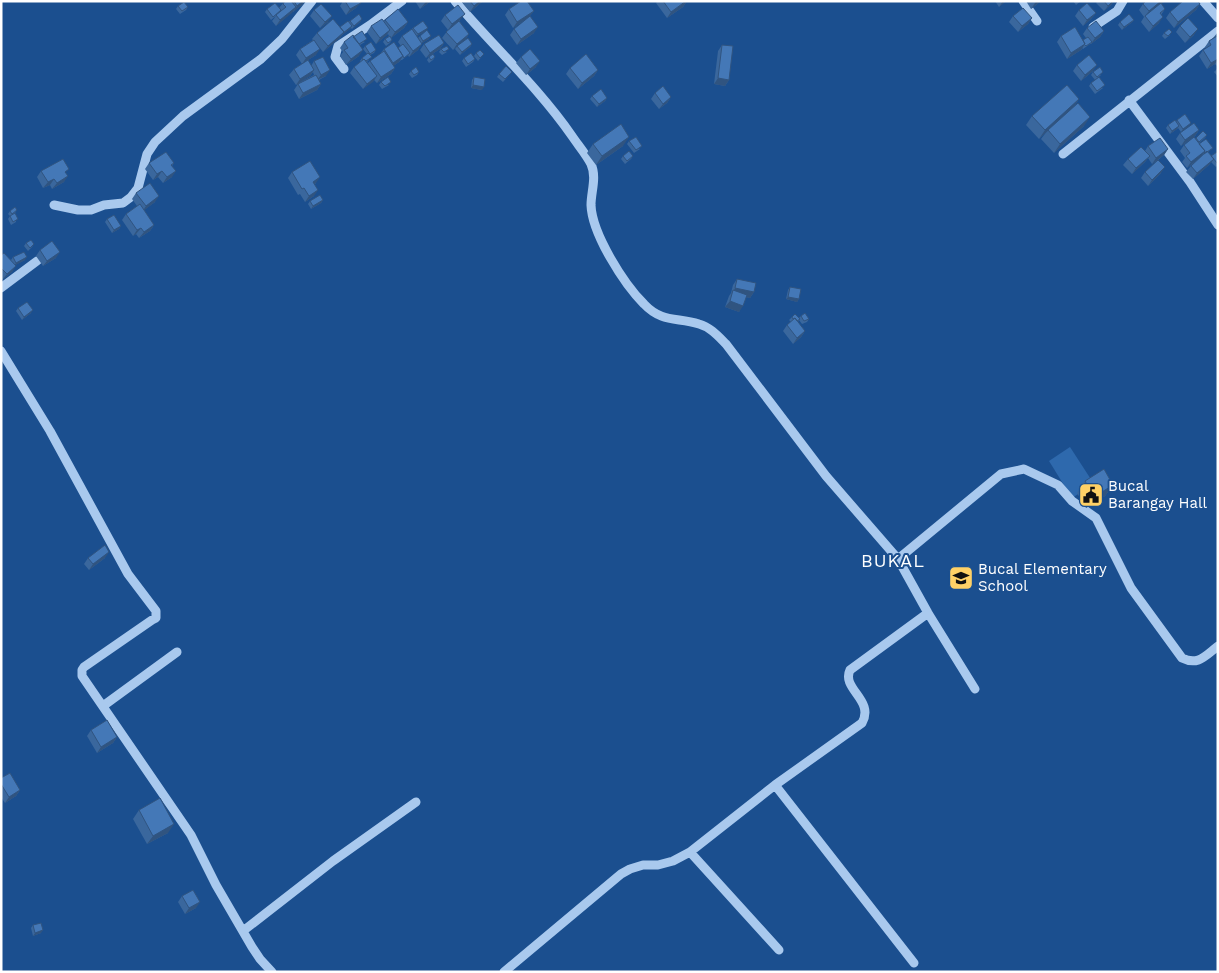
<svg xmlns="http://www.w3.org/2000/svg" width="1219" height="973" viewBox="0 0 1219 973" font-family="'Work Sans',sans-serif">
  <rect width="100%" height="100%" fill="#1b4f8f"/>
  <path fill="#2e69ad" d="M1070,447L1094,484L1072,498L1049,461Z"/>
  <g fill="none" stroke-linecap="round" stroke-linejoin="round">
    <path stroke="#a9c9ee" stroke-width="9" d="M455,1C493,46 538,87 572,136C578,145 586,154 591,164C597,177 591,192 591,205C592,234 624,284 644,304C662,323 677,317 699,324C710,327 718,336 726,344L826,476L898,559L928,613L975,689
      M1023,1L1037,21
      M1203,1L1218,18
      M1093,27L1117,11L1123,1
      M344,69L335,57L338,46L370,25L402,1
      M1129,100L1190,182L1218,225
      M1063,154L1218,31
      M54,205L78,210H91L104,205L123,203L131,197L138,188L147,154L155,142L183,116L261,59L282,39L312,1
      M1,288L37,261
      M1,351L50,431L128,574L156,611V618L152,620L84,667L82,670V676L191,835L216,885L252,947L260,959L272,972
      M898,559L1001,474L1024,469L1058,485L1072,501L1096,518L1131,588L1182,658C1198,666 1205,656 1218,646
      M103,706L177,652
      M775,785L914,963
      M690,852L779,950
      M243,931L333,861L416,802
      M504,972L621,874L630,869L643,865H658L673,861L690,852L775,785L862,723C875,700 841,689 850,670L928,613"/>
  </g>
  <path fill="#3a679d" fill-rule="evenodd" d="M285,1H305L302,5L293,12V11L276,26L272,21L276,16L271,20L265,12L267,9L279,8Z
    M343,1H360L356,8L346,15L340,6Z
    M415,1H431L420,9Z
    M461,1H483L470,12Z
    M658,1H687L683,7L667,18L656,3Z
    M995,1H1006L999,7Z
    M1026,1H1041L1031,9Z
    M1073,1H1081L1076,5Z
    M1098,1H1114L1111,5L1104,11L1096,3Z
    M1146,1H1165L1161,4L1165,9L1161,15L1159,23L1149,32L1141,22L1144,17L1139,10L1143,4Z
    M1200,4L1196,10L1174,28L1166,18L1170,12Z
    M178,6L188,7L186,10L180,14L176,9Z
    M509,9L534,11L529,17L513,28L505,15Z
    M314,10L328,22L320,28L310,16Z
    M1079,10L1096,13L1091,19L1083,26L1075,16Z
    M445,15L460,20L459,22L469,34L465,40L459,45L472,44L470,47L460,55L455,49L457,47L453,50L442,38L448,30L441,21Z
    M1013,16L1032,18L1028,24L1018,32L1009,22Z
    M362,19L360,22L352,29L351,28L342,35L340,38L323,52L316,43V55L308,60L311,66L314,61L326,76L319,80L321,84L317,90L299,99L294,90L298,84L296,85L289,75L294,69L302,64L296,55L300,49L313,40L312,39L317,33L340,27L350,21ZM313,72L314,75L299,83L310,76Z
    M385,20L408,22L404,28L391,38L392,40L390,43L386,46L383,42L385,39L389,36L388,34L376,44L367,32L371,26L384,21Z
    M1134,20L1131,23L1122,30L1118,25L1120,22Z
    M1180,26L1194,35L1185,43L1176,32Z
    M413,28L426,31L417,36L418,38L420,36L429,39L422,43L418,50L409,57L408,55L402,60H401L399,62L393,66L395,68L391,74L377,83L374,80L363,89L350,73L354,67L360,62V61L362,58L367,54L363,49L365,46L376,50L374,53L370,55L369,60L367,62L368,63L370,61L380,54L384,49L398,48L401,46L398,42L402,36Z
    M1087,28L1104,31L1100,37L1091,44H1090L1083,49V48L1081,50L1067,59L1057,42L1061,36L1083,40L1086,38L1083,34Z
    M514,29L534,33L517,45L510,35Z
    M1218,32V67L1215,64L1207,69L1199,56L1203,50L1206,49L1205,47L1209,41L1213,38Z
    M1164,33L1170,35L1165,39L1162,36Z
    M353,37L365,42L360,45L359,56L346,65L340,56L343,52L340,48L344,42Z
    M444,43L440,49L426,58L420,50L424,44Z
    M722,45L729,80L725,86L714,84L718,51Z
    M441,49L447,52L442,55L439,52Z
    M476,53L484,54L478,61L474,56Z
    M429,57H435L433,60L429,63L427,60Z
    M521,57L536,67L526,75L516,63Z
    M464,58L475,59L473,62L466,67L462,61Z
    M1077,65L1093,71L1081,81L1073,71Z
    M570,68L598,70L594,76L578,89L566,74Z
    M1218,68V77L1214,72Z
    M411,71L419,72L417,75L412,78L409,74Z
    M512,72L503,82L497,77L499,74Z
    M1093,72L1101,75L1095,80L1091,75Z
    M474,77L482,90L471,88L472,80Z
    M381,82L389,85L382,89L379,85Z
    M1091,83L1103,88L1095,94L1089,86Z
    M655,93L671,97L667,103L659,109L651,99Z
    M592,96L607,98L605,101L597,107L590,99Z
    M1079,99L1073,108L1084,126L1054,153L1041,139L1047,131L1039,139L1026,125L1032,116Z
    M1177,120L1191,123L1189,126L1181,132L1178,128L1177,129L1170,134L1166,128L1168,125L1176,122Z
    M1199,130L1195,136L1181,146L1176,139L1180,133Z
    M1203,131L1207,135L1205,138L1199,143L1213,148L1208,152L1211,156L1217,152L1218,165L1216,167L1211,162L1209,165L1193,179L1186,172L1191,166L1194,163L1187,168L1182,162L1185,158L1180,151L1184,145L1195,139Z
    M629,141L640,149L634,153L627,144Z
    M593,144L623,146L596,165L587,153Z
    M1148,146L1168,149L1164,155L1158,160L1161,173L1148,186L1141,178L1145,172L1158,160L1152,164L1148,158L1145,162L1132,174L1123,165L1128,159L1145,151Z
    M623,156H633L631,159L625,164L621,159Z
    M149,163H174L172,166V177L163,183L158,177L153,180L145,169Z
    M41,171L66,173L64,182L52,189L50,185L43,188L37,177Z
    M292,172L316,183L314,185V196L305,202L300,194L298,195L288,178Z
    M136,193L155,202L144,210L154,225L150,231L139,238L136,234L133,236L122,220L126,214L137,206L132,199Z
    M323,200L321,203L311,209L308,204L310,201Z
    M17,210L15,213L16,222L11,225L8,219L10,216L8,214L10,211Z
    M107,219L121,226L119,229L112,233L105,222Z
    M26,243L34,244L32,247L28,251L24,246Z
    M40,250L56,258L43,266L36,256Z
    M1,255L11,260L13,257L25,260L15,265L12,272L2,280L1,279Z
    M737,279L754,292L750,298L746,297L739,312L725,307L729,296L731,293L733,285Z
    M790,287L799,299L797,302L786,299L788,290Z
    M18,308L31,313L22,320L16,311Z
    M801,316L809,319L807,322L802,324L799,320L798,322L805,331L801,337L793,344L783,331L787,325L791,322L789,320L792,317L799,318Z
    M1085,481L1113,485L1105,496L1086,508L1077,493Z
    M88,558H105L89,570L84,564Z
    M91,730L117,737L113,743L97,753L87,736Z
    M1,778L20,790L16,796L5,803L1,797Z
    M139,810L168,833L147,844L133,819Z
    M182,896L196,908L185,914L178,902Z
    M33,925L41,933L33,936L31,928Z"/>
  <path fill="#305480" d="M303,1H305L302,5L293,12L297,6Z
    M427,1H431L420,9L425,3Z
    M480,1H483L470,12L474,6Z
    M687,1L683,7L667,18L671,12Z
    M1003,1H1006L999,7Z
    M1037,1H1041L1031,9L1035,3Z
    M1113,1H1114L1111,5L1104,11L1108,6Z
    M1161,1H1165L1144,17L1149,11Z
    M361,3L356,8L346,15L350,9Z
    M1200,4L1196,10L1174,28L1178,22Z
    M296,7L292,13L276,26L280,20Z
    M534,11L529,17L513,28L517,22Z
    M1096,13L1091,19L1083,26L1087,20Z
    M465,14L460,20L448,30L452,24Z
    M332,16L328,22L320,28L325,22Z
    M1163,17L1159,23L1149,32L1153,26Z
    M1032,18L1028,24L1018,32L1022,26Z
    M362,19L360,22L352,29L354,26Z
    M1134,20L1131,23L1122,30L1124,27Z
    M408,22L404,28L391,38L395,32Z
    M352,26L350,29L342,35L340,38L323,52L328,46L344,32Z
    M538,27L534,33L517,45L521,39Z
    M428,28L426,31L416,37L418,34Z
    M1198,29L1194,35L1185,43L1190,37Z
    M390,30L386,36L376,44L380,38Z
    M1104,31L1100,37L1091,44L1095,38Z
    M469,34L465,40L453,50L457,44Z
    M431,36L429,39L421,44L423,41Z
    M444,43L440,49L426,58L430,53Z
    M422,44L418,50L409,57L413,51Z
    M472,44L470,47L460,55L462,52Z
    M1085,44L1081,50L1067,59L1071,53Z
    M320,49L316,55L302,64L306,58Z
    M363,50L359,56L346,65L351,59Z
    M403,56L399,62L389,69L393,63Z
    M1218,59L1215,64L1207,69L1211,63Z
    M540,61L536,67L526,75L530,69Z
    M1097,65L1093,71L1081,81L1085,75Z
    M395,68L391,74L377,83L381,77Z
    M314,70L310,76L296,85L300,79Z
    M330,70L326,76L317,80L321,75Z
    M598,70L594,76L578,89L582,83Z
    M377,76L373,82L363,89L367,84Z
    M718,78L729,80L725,86L714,84Z
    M321,84L317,90L299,99L303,93Z
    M473,85L484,87L482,90L471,88Z
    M671,97L667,103L659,109L663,104Z
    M607,98L605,101L597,107L599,104Z
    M1079,99L1073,108L1039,139L1045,130Z
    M1090,117L1084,126L1054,153L1060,144Z
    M1191,123L1189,126L1181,132L1183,129Z
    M1179,126L1177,129L1170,134L1172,131Z
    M1199,130L1195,136L1181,146L1185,140Z
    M629,137L623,146L596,165L602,156Z
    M1168,149L1164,155L1152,164L1156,158Z
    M1205,151L1201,157L1187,168L1191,162Z
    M1150,156L1145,162L1132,174L1136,168Z
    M1214,159L1209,165L1193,179L1197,173Z
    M1165,167L1161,173L1148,186L1152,180Z
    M162,171L158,177L153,180L157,174Z
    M176,171L172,177L163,183L167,177Z
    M68,176L64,182L52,189L57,183Z
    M320,177L316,183L309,188L313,182Z
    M54,179L50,185L43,188L48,182Z
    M318,190L314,196L305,202L309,196Z
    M159,196L155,202L142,212L146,206Z
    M323,200L321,203L311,209L313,206Z
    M154,225L150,231L139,238L144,232Z
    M121,226L119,229L112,233L114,230Z
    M141,228L136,234L133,236L137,230Z
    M60,252L56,258L43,266L47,261Z
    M27,257L25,260L14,266L16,263Z
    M16,266L12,272L2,280L7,274Z
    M735,288L754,292L750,298L732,294Z
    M788,297L799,299L797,302L786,299Z
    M730,301L743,306L739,312L725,307Z
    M33,310L31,313L22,320L24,317Z
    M805,331L801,337L793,344L797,338Z
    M1113,485L1105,496L1086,508L1094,497Z
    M109,552L105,558L89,570L93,564Z
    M117,737L113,743L97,753L101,747Z
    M20,790L16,796L5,803L9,797Z
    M174,824L168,833L147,844L153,836Z
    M200,902L196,908L185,914L189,908Z
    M43,930L41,933L33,936L35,933Z"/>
  <path fill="#4478b7" stroke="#305480" d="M285,1H291L296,7L280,20L276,15L286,7L283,4Z
    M294,1H303L297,6Z
    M345,1H360L361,3L350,9Z
    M470,1H480L474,6Z
    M521,1H527L534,11L517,22L509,9Z
    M663,1H686L671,12Z
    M1104,1H1113L1108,6Z
    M1146,1H1161L1149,11L1143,4Z
    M1183,1H1198L1200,4L1178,22L1170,12Z
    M184,2L188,7L182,11L178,6Z
    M275,3L281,10L273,17L267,9Z
    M1087,3L1096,13L1087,20L1079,10Z
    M1161,3L1165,9L1160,13L1163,17L1153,26L1145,16Z
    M321,4L332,16L325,22L314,10Z
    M458,5L465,14L452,24L445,15Z
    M1023,8L1032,18L1022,26L1013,16Z
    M398,9L408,22L395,32L385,20Z
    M359,14L362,19L354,26L350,21Z
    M1129,14L1134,20L1124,27L1120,22Z
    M530,16L538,27L521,39L514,29Z
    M1188,18L1198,29L1190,37L1180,26Z
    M333,19L344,32L328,46L317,33Z
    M382,19L390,30L380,38L371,26Z
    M348,21L352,26L343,33L344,32L340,27Z
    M423,21L428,28L418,34L413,28Z
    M459,21L469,34L457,44L446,32Z
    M1096,21L1104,31L1095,38L1087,28Z
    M1075,27L1085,44L1071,53L1061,36Z
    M412,29L422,44L413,51L402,36Z
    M1169,29L1172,32L1168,36L1164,33Z
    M427,30L431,36L423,41L420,36Z
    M362,31L367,39L359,44L353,37Z
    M353,35L363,50L351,59L344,50L348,48L344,42Z
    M439,35L444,43L430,53L424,44Z
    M390,36L392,40L388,43L385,39Z
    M1217,36L1218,38V59L1211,63L1203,50L1211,45L1209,41Z
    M1088,37L1092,42L1086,46L1084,44H1085L1083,40Z
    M468,38L472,44L462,52L457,46Z
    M314,40L320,49L306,58L300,49Z
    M371,42L376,50L370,54L365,46Z
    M394,42L403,56L393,63L384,49Z
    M403,44L410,53L404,58L403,56L398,48Z
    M722,45L733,46L729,80L718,78Z
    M447,46L449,49L444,52L441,49Z
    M530,49L540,61L530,69L521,57Z
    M480,50L484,54L480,58L476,53Z
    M384,51L395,68L381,77L370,61Z
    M368,53L372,57L366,61L364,59L363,60L362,58Z
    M471,53L475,59L468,64L464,58Z
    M433,54L435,57L431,60L429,57Z
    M586,54L598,70L582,83L570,68Z
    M1089,55L1097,65L1085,75L1077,65Z
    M323,57L330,70L321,75L314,61Z
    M364,59L377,76L367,84L354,67Z
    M308,60L314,70L300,79L294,69Z
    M506,66L512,72L505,79L499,74Z
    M416,67L419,72L414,75L411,71Z
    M1100,67L1103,72L1097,77L1093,72Z
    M316,75L321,84L303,93L298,84Z
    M388,77L391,82L385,86L381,82Z
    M474,77L485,79L484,87L473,85Z
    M1099,77L1105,85L1097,91L1091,83Z
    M1067,85L1079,99L1045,130L1032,116Z
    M663,86L671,97L663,104L655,93Z
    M601,89L607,98L599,104L592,96Z
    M1078,103L1090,117L1060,144L1048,130Z
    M1185,114L1191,123L1183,129L1177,120Z
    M1175,120L1179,126L1172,131L1168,125Z
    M1194,123L1199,130L1185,140L1180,133Z
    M621,124L629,137L602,156L593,144Z
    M1203,131L1207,135L1199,142L1196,138Z
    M636,137L642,146L636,150L629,141Z
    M1194,137L1205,151L1191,162L1186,156L1190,153L1184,145Z
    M1160,138L1168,149L1156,158L1148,146Z
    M1206,139L1213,148L1204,154L1205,151L1199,144Z
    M1141,147L1150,156L1136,168L1128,159Z
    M629,151L633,156L627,161L623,156Z
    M1207,151L1214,159L1197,173L1191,166Z
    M166,152L174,163L171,165L176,171L167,177L162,171L157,174L149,163Z
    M1217,152L1218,153V164L1211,156Z
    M63,159L69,169L65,172L68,176L57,183L54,179L48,182L41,171Z
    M1158,160L1165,167L1152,180L1145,172Z
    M310,161L320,177L313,182L318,190L309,196L304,188L302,189L292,172Z
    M150,183L159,196L146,206L136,193Z
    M320,195L323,200L313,206L310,201Z
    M140,204L154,225L144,232L141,228L137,230L126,214Z
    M15,207L17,210L12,214L10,211Z
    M15,213L18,219L13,222L10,216Z
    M114,215L121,226L114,230L107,219Z
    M31,240L34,244L30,248L26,243Z
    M52,241L60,252L47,261L40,250Z
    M24,252L27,257L16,263L13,257Z
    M4,253L16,266L7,274L1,268V255Z
    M737,279L756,283L754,292L735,288Z
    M790,287L801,289L799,299L788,297Z
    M733,290L747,295L743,306L730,301Z
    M27,302L33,310L24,317L18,308Z
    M805,313L809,319L804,321L801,316Z
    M795,314L800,319L797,321L795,318L793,319L792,317Z
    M795,318L805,331L797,338L787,325Z
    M1104,469L1113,485L1094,497L1085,481Z
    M105,545L109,552L93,564L88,558Z
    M107,720L117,737L101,747L91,730Z
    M10,773L20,790L9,797L1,784V778Z
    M160,798L174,824L153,836L139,810Z
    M193,890L200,902L189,908L182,896Z
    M41,923L43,930L35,933L33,925Z"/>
  <defs>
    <symbol id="civic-square" viewBox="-11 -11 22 22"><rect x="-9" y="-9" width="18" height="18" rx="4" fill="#ffd166" stroke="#1b4f8f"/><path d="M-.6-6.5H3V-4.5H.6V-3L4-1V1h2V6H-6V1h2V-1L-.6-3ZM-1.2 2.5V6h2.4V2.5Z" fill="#111"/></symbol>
    <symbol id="school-square" viewBox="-11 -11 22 22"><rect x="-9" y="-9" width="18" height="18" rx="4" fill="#ffd166" stroke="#1b4f8f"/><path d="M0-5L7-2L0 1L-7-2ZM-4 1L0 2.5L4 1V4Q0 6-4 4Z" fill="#111"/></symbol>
  </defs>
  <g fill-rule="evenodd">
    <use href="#civic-square" x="1077" y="481" width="28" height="28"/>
    <use href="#school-square" x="947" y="564" width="28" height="28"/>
  </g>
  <g text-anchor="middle" stroke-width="4" stroke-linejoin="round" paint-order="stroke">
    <g font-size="15" fill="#fff" stroke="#1b4f8f" text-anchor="start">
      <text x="1108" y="491">Bucal<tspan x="1108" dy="17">Barangay Hall</tspan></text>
      <text x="978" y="574">Bucal Elementary<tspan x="978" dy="17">School</tspan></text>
    </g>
    <g font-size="18" letter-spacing="1" fill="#fff" stroke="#1b4f8f">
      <text x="893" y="567">BUKAL</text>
    </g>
  </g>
  <rect width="1219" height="973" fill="none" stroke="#ffffff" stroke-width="5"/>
</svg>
